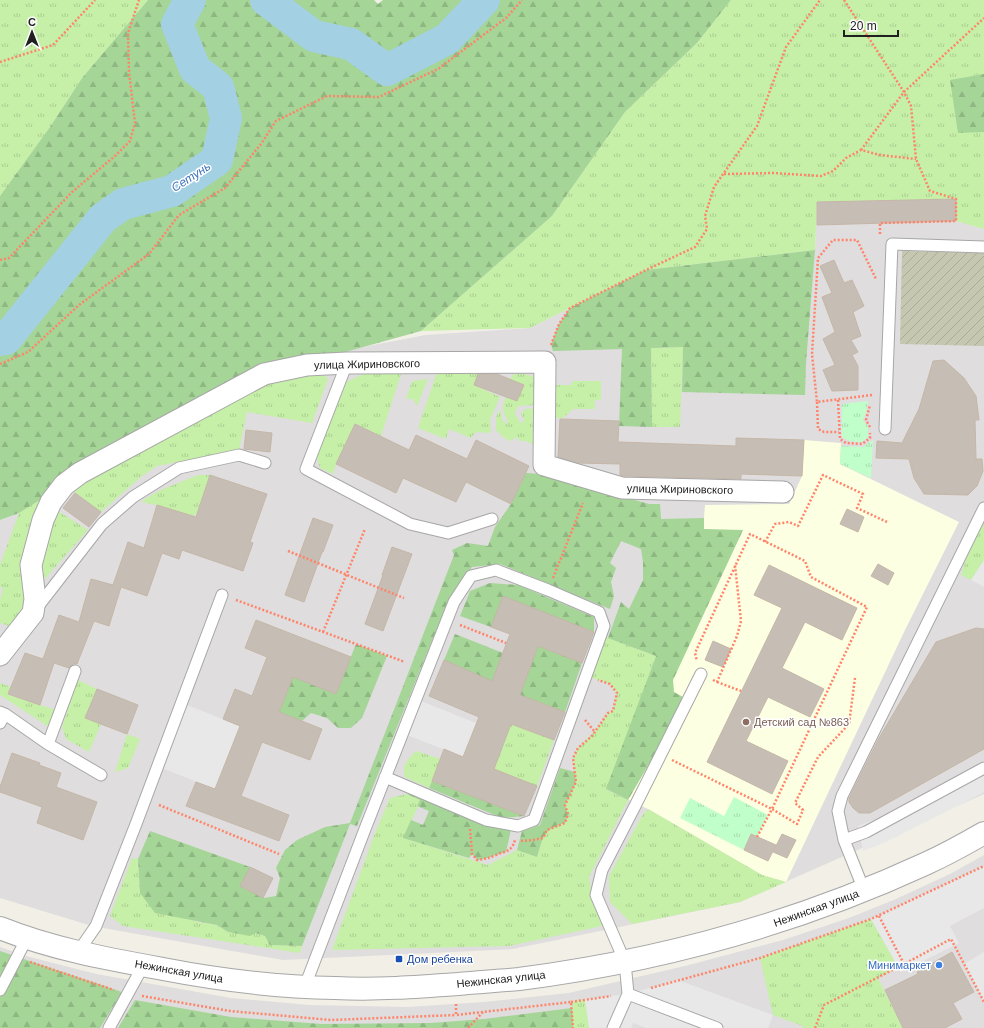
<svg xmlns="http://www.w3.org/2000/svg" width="984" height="1028" viewBox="0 0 984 1028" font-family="Helvetica,sans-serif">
  <defs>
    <pattern id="construction-furrows" width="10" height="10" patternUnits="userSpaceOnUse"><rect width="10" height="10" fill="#c6c7b0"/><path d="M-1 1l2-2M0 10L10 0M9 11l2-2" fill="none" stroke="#aaab97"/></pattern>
    <pattern id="grass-tufts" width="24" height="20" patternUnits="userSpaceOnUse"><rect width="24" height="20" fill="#c6f0a8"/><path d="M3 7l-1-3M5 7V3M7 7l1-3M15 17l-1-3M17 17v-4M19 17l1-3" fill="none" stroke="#aace90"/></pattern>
    <pattern id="forest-firs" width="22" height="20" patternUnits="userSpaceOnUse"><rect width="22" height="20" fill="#a5d597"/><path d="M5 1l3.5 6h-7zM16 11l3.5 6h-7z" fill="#8eb782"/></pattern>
    <pattern id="park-tufts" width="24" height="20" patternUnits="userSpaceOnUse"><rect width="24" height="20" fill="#c0ffca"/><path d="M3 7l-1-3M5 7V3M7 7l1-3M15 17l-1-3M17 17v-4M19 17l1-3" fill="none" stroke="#a5daad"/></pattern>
  </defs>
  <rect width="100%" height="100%" fill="#f2efe6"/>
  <path fill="#dfdddd" d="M956,199V221L984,229V794L740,902L513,949L283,960L92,926L0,898V520L19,513L300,359L426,335L530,328L646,270L815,250L817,202Z
    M984,855V1028H0V947L26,956L96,974L231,998L309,1005L408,1007L484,1002L569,993L689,965L783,940L849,918L896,899L952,873Z"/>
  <path fill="#fdffe2" d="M804,440L841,443L840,464L959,522L905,630L786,882L762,875L648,809L606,789L703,529L705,505L789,504L802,476Z"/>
  <path fill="url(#construction-furrows)" d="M902,251L984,253V346L900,344Z"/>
  <path fill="url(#grass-tufts)" d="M0,0H148L82,78L50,127L0,196Z
    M731,0H984V229L956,221L955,199L817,202L815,250L646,270L530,328L421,331L552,216L625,112L697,43Z
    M683,347L680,427H652L651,348Z
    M319,371L328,379L312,423L247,412L239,450L157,466L142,476L101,512L72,490L78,482L263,382Z
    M402,371L381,436L355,424L336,464L333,474L320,468L317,457L346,382L368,372Z
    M437,372L479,373L474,385L500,397L490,420L491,431L490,433L476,432L471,438L449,429L446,439L418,428Z
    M514,374H524L535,377L538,405L518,406L515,413L521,424L524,420L521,414L525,409L538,408V447L526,441H520L516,437L511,441L504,438L496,430V417L500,409L503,421L508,424C506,412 499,411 506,397L517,401L524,385L512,380L507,382Z
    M428,379L417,406L413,399H406L412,381Z
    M572,381H601V400H595V409H573L563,418H556V385H572Z
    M198,475H210L198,512L193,516L157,505L141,502C158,489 179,483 198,475Z
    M44,497L26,605L15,628L0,623V600L3,588L0,587V565L19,513Z
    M58,511L88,530L41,583L39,578L53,518Z
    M984,520V560L971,580L961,575L966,559Z
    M601,635L656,656L607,790L628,800L589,877L592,895L602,926L509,946L332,950L375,833L390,798L407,794L421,800L404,838L488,865L517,850L537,857C544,834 542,830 565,822L568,814L565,805L576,782L573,758L578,748L594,732L608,713L613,710L617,693L610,684L586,676Z
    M78,680L97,689L85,718L101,724L89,752L66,739L62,727Z
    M0,683L11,687L8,695L59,711L52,729L0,695Z
    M511,724L554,740L537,786L494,769Z
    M127,734L140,739L128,768L115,772Z
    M416,751L441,759L429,788L405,777C401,765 408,759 416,751Z
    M648,809L762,875L786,882L740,902L632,924L610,902L609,876L642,816Z
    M132,858L138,859L140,893L197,922L217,925L228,932L256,933L265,936L270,945L302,946L300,953L123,926L110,916Z
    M871,919L898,967L878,978L903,1028H802L803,1026L773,1015L760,958Z
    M585,999L589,1028H573L571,1002Z"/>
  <path fill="url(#forest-firs)" d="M148,0H374L378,4L383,0H731L697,43L625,112L552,216L421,331L309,362L64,485L19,513L0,520V196L50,127L82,78Z
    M984,74V132L958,133L950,80Z
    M815,250L806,363L805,395L682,392L683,347L651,348L652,427L619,426L622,349L553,351L551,344L559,324L570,308L646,270Z
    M526,473L542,474L649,504H660L661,519L704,518V529L743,530L673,680L674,692L683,697L680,711L628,800L606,789L656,656L608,638L621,602L629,609L643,580V562L641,549L621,541L610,563L616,568L611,582L614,596L610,609L500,564L472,567L446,606L357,826L350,824L302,946L270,945L265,936L256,933L250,936L228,932L217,925L155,913L140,893L138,859L150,831L250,867L241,886L263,898L276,896L280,878L276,868L285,850L297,840L325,827L350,823L454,555L452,550L467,543L488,546L495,527L511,504Z
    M490,583L518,585L594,617V632L503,597L491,627L460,616L470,591Z
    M455,634L503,653L484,702L467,696L476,674L444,660Z
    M356,644L387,656L362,718L351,728H338L327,718L311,713L302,721L279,712L293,677L336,694Z
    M538,646L582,663L565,712L520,695Z
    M560,768L575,772L576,782L565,805L568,814L565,823C542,830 544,835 537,857L517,850L522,831L540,825Z
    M432,781L525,816L502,818L429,788Z
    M415,790L512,825L506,852C495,854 489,859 477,860L472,854L469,858L403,838L411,820L423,825L429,811L417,806L420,800L407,794Z
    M0,951L122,992L100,1028H0Z
    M135,1000L231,1017L321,1024L431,1023L484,1019L572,1008L573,1028H118Z"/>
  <path fill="url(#park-tufts)" d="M868,401L866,412L863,420L868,427V437L862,442L849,441L842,437V404Z
    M873,440L871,478L840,464L841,446L863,447Z
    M734,797L768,815L757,837L751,835L744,850L680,818L690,798L724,816Z"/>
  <path fill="#e8e8e8" d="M984,560V587L971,580Z
    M416,699L476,723L463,757L402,733Z
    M182,703L240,726L215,789L157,766Z
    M984,761V792L969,800L886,842L863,851L858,826L880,818L958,776Z
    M984,866V908L950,926L959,943L901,972L871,919Z
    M984,952V1002L964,964Z
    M678,980L773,1015L768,1028H646L633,1023L631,1028H589L585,999L628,994Z"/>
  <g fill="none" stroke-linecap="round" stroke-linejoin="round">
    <path stroke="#a3d0e3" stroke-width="32" d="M266,0L314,36L351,44L387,70L447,39L484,0
      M0,340L6,339L103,218L123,204L172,191L217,160L226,118L218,87L195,69L177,24L190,0"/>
  </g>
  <path fill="#c6beb5" stroke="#c5b6a7" d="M956,199V221L817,225V202Z
    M834,260L844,283L852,280L864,306L853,312L861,336L851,340L858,352L852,355L858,366V390L832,391L823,370L835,365L823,339L835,332L822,297L832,293L820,266Z
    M944,360L964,378L976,396L979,420H975L976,459H982L983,471L977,486L968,495L924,494L914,478L909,459L876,458L877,441L902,443L919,409L933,361Z
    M478,374H497L524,385L517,401L474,385Z
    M560,419L619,421L618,442L736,446V438L804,440L802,476L741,474V479L624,476L620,475V464L578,463L558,457Z
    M355,424L409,450L416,435L467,459L476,440L529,466L511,504L466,482L456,502L403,478L396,493L336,464Z
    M246,430L272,433L270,452L244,449Z
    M210,475L267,494L250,542L253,543L243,571L182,550L179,559L162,553L147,596L121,587L109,626L94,621L77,664H73L69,668L54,663L40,705L8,694L25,653L43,659L59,615L79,622L91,579L113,585L128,542L144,548L157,505L196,517Z
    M75,493L101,512L89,527L63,508Z
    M847,509L864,517L858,532L840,524Z
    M313,518L333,525L323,552H322L304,602L285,595Z
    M392,547L412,554L383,631L365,624L383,575H382Z
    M878,564L894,573L888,585L871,576Z
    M769,565L857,608L842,640L805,622L782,668L824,689L810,717L768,697L746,741L788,761L772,794L707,762L782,608L754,595Z
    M503,596L594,632L582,663L538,646L520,695L565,712L554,740L511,724L494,769L537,786L524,816L432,781L444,749L463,757L479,717L429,696L444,660L492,681L510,634L491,627Z
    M256,620L351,657L336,694L293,677L279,712L322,729L310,760L262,742L241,796L289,815L279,841L186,806L196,782L215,789L240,726L223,719L235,689L252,696L267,657L245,648Z
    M976,628L984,629V749L870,813H859L853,808L849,802V798L879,738L936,642Z
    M713,641L731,649L723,667L705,660Z
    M97,689L138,705L127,734L85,718Z
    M12,753L40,763L39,765L61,773L56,787L97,802L83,840L37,823L42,807L0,792V787Z
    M751,834L776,845L768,861L744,850Z
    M782,834L796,840L787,858L773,852Z
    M250,867L273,878L263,898L240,886Z
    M952,952L974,992L953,1003L962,1019L945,1028H903L885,990L918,974L917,972Z"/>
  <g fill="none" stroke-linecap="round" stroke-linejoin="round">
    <defs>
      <path id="service" d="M347,363L306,469L410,524L448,533L492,519
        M885,429L892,244L984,247
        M36,609L102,524L133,497L179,468L239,455L265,463
        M0,712L5,714L48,744L101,775
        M0,723L5,714
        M48,744L75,671
        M844,840L866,832L984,768
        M864,890L844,840L838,811L842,796L984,508
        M78,952L96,926L136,824L222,595
        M305,986L365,829L454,602L471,576L496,570L548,590L599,612L604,626L534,820L518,826L486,820L385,777
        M0,990L27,938
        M628,994L717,1028
        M109,1028L143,966
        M613,1028L628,994L625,962L596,895L602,870L636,804L701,674"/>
      <path id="minor" d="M0,655L33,613L35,599L31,565L43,520L51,502L64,485L80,473L264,374L307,365L347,363L545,362L544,465L622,488L783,492"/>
      <path id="tertiary" d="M0,928C52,949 108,959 163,969C220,980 277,987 335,988C376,990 417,987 458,984C478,982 499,981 519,979C659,961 797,923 925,864C945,855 965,844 984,833"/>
    </defs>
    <use href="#service" stroke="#a7a7a7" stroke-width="13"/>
    <use href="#minor" stroke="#a7a7a7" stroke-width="23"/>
    <use href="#tertiary" stroke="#a7a7a7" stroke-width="24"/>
    <path stroke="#ff846a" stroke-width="2.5" stroke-dasharray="2 2" stroke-linecap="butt" d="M844,0L904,92L911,106L916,159L930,191L956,199V221L880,223V235
      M0,62L53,45L95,0
      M861,150L904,92L984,18
      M724,174L774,173L821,176L833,171L846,158L861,150L880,155L916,159
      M0,260L9,258L72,192L115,156L130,141L135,123L129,72L128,33L139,0
      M551,345L559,324L570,308L646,270L695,247L707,229L705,216L714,187L757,126L786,47L820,0
      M0,364L28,352L79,305L149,254L179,215L225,188L261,144L276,121L327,96L379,97L438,69L506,18L522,0
      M872,395L817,402L812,354L818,258L833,240H857L876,279
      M838,400L840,439L846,443L862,444L870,438V433
      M817,402L818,429L824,432H839
      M870,427L866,420L870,405
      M765,542L775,524L789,522L798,526L823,475L863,494L857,508L887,522
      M288,551L404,598
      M553,578L583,503
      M236,600L405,662
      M460,625L506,643
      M323,632L365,529
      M713,680L717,682L737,636L741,621L735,565
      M717,682L741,691
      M585,720L595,732
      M672,760L772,809L867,607L811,577L805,561L750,534L695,653L697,661
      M159,805L279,854
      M470,829L472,854L477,860C485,859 489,858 496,855C505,851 512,852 515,840
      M757,837L772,809L797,824L803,810L795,803L818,757L849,724L855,678
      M521,841L533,840L543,838L547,830L565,823L568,814L565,805L576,782L573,758L578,748L592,736L608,713L613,711L617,693L610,684L598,680
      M879,916L904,964L951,939L984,1002
      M30,962L114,990
      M651,988L760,958L871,919L984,866
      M142,996L230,1011L331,1020L456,1015
      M571,1002L611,996
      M456,1004V1015L571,1002L573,1028
      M468,1028L483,1012
      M815,1028L824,1005L904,964"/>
    <use href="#service" stroke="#fff" stroke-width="11"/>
    <use href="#minor" stroke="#fff" stroke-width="21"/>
    <use href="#tertiary" stroke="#fff" stroke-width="22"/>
  </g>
  <circle fill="#8d6e63" stroke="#fff" stroke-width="1.5" cx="746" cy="722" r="4"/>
  <rect fill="#1a4fb4" stroke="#fff" stroke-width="1.5" x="395" y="955" width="8" height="8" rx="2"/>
  <circle fill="#3f7fe0" stroke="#fff" stroke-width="1.5" cx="939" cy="965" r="4"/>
  <g text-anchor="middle" stroke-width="3" stroke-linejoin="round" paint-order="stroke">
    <g font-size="11" fill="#202020" stroke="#fff">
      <text transform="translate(367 364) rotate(-1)" y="4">улица Жириновского</text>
      <text transform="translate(680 489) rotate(1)" y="4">улица Жириновского</text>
      <text transform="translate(816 908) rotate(-20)" y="4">Нежинская улица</text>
      <text transform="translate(179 971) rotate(10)" y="4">Нежинская улица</text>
      <text transform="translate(501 979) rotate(-6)" y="4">Нежинская улица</text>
    </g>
    <g font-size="11" fill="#785e54" stroke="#fff" text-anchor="start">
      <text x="754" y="726">Детский сад №863</text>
    </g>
    <g font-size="11" fill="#164399" stroke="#fff" text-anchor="start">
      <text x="407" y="963">Дом ребенка</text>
    </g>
    <g font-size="11" fill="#366cbe" stroke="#fff" text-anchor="end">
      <text x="931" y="969">Минимаркет</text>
    </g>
    <g font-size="12" font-style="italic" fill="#4276bb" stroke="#fff">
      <text transform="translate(191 177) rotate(-33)" y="4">Сетунь</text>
    </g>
  </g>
  <g transform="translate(32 32)" stroke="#ffffff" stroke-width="3" paint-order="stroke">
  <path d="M0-3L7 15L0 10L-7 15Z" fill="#202020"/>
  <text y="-6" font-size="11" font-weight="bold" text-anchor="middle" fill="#202020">С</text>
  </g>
  <path d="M844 30v6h54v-6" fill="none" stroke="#202020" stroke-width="2"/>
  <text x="850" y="30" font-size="12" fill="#202020" stroke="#ffffff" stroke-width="3" paint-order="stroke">20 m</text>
</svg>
